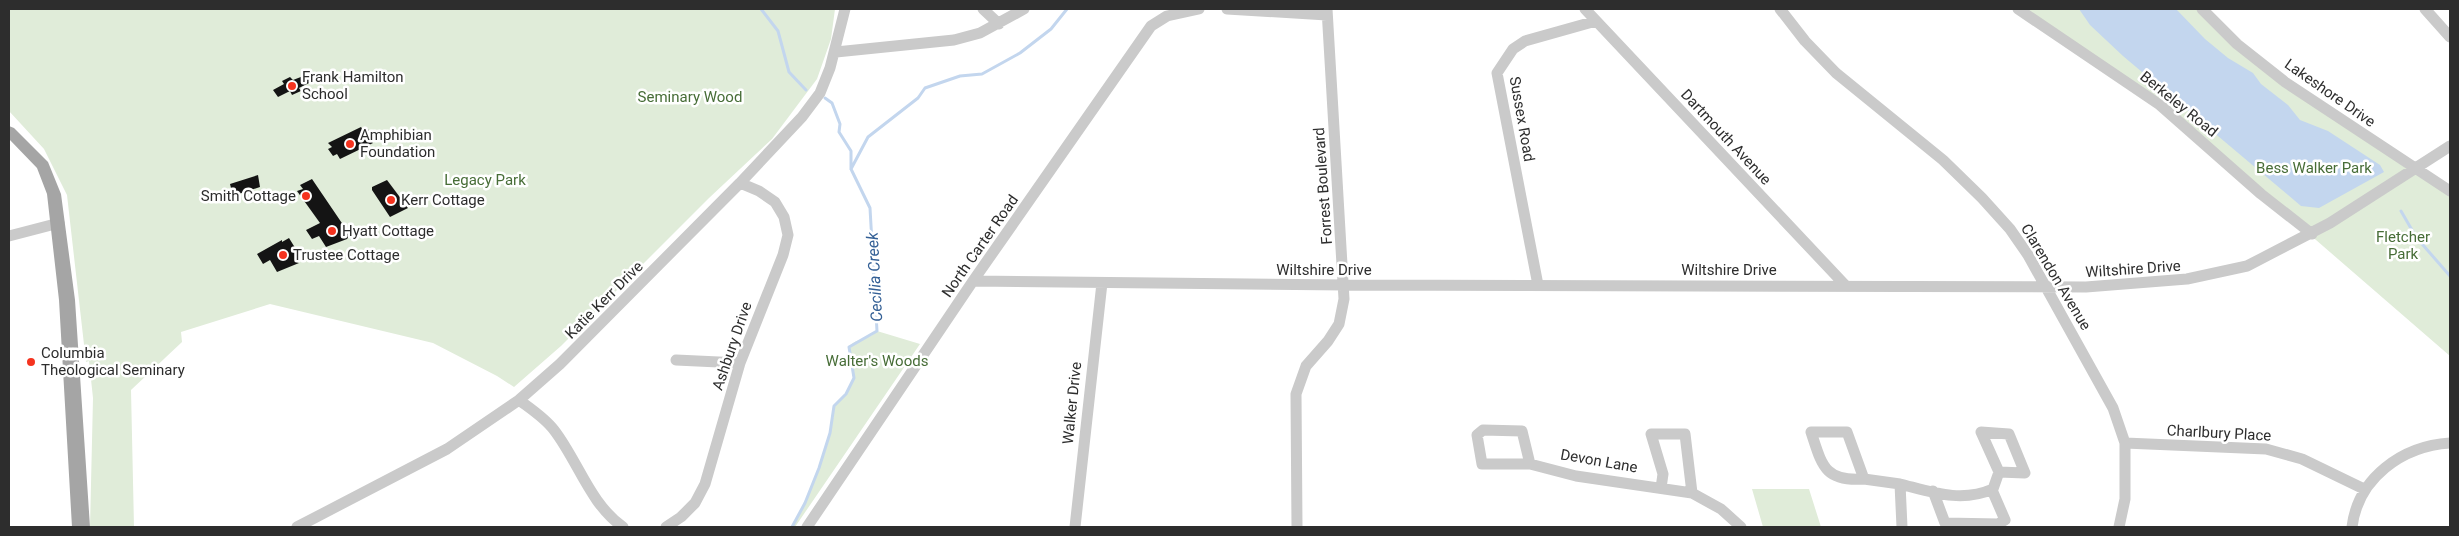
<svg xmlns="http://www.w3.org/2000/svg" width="2459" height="536" viewBox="0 0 2459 536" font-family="Roboto,sans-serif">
  <rect width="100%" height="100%" fill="#fff"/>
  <path fill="#e0ecd9" d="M9,9H835L831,39L817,79L772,139L709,198L561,346L514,387L497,376L433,343L270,304L181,332L182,342L131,390L134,527H90L93,398L89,361L86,362L67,195L44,149L9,111Z
    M2017,9H2200L2225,35L2450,194V356L2167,111Z
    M877,331L920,344L795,527H792C808,505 835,433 834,406L846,394L854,378L849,347C857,337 870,340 877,331Z
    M1752,489H1809L1821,527H1763Z"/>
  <path fill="#c3d6ee" d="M2079,9H2176L2205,39L2228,58L2253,73L2261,84L2288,105L2300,120L2328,131L2380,165L2384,172L2319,208L2301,206L2123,56L2090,25Z"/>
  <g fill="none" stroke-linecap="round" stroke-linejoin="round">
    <path stroke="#c3d6ee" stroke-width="3" d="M761,9L778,31L789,72L806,90
      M851,169L868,137L918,98L925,88L960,76L982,74L1020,53L1051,29L1067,9
      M2401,211L2416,237L2450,276
      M792,527L805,503L819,468L830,433L834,406L846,394L854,378L849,347L877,331L870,208L851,169V151L839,132L840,124L832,103L825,98"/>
  </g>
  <path fill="#141414" d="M306,75L311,82L299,88L301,91L292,95L290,91L278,97L273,90L284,84L282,81L290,77L293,80Z
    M361,127L363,130L367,128L376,139L371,141L373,143L340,159L337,154L333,156L328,149L332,147L328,143Z
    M258,175L260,187L233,196L230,184Z
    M312,179L350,235L347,239L326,247L319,236L312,239L306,230L320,223L297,191L303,189L300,185Z
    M387,180L408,208L390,217L372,190V187Z
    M289,238L302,259L297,262L299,263L277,272L270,260L263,264L257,254L282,240V242Z"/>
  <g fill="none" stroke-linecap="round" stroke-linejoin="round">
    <path stroke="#cacaca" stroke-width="11" d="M983,9L999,24
      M1227,9L1327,15
      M1585,9L1845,285
      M1780,9L1805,41L1836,73L1943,160L1982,198L2010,229L2028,255L2113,408L2125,443V499L2119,527
      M2018,9L2160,105L2261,194L2312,234
      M2202,9L2237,44L2285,82L2450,191
      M2425,9L2450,37
      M836,52L954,40L980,33L1024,9
      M9,236L59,223
      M973,281L1345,285L2086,287L2187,279L2247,266L2330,223L2450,146
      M1538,285L1497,73L1513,49L1525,41L1596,21
      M676,360L740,363
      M519,400C531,409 545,418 554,430C578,461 590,504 623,527
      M1483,430L1522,431L1530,464H1482L1477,435Z
      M1811,432H1847L1864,479C1824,482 1822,465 1811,432Z
      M1981,432L2009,434L2025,473L1999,472Z
      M2125,443L2266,449L2302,459L2364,489
      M1530,464L1576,476L1692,493L1721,509L1741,527
      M1864,479L1900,484
      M1661,488L1663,474L1651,434H1685L1692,493
      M1933,491L1945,523L1998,524L2005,520L1992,490
      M297,527L447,449L519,400L560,364L740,183L802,117L820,93L830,68L845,9
      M666,527L681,517L695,503L705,484L740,363L783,255L788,235L784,217L775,202L759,191L740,183
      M807,527L973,281L1151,26L1167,16L1199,9
      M1075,527L1102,283
      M1297,527L1296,394L1306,366L1328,341L1339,324L1344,299L1327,9
      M1902,527L1900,484C1932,492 1961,503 1993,489L1999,472
      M2352,527C2358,478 2402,446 2450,443"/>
    <path fill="#a5a5a5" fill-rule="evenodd" d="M9,126L14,128L48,162L61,194L75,300L90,527H72L59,300L47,194L37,168L9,139Z"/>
  </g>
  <g fill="#f5331f" stroke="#fff" stroke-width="2">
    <circle cx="292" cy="86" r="5"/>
    <circle cx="350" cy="144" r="5"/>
    <circle cx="306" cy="196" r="5"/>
    <circle cx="391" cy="200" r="5"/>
    <circle cx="332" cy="231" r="5"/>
    <circle cx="283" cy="255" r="5"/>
    <circle cx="31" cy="362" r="5"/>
  </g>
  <g text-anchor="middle" stroke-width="5" stroke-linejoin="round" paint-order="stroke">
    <g font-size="15" fill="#2d2d2d" stroke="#fff" text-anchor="start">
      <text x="302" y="82">Frank Hamilton<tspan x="302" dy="17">School</tspan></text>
      <text x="360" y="140">Amphibian<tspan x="360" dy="17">Foundation</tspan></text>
      <text x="296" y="201" text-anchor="end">Smith Cottage</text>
      <text x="401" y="205">Kerr Cottage</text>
      <text x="342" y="236">Hyatt Cottage</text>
      <text x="293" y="260">Trustee Cottage</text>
      <text x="41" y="358">Columbia<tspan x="41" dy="17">Theological Seminary</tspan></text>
    </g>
    <g font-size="15" fill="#2d2d2d" stroke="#fff">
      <text transform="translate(2330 93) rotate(35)" y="5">Lakeshore Drive</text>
      <text transform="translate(2179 104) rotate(39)" y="5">Berkeley Road</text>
      <text transform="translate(1522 119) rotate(80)" y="5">Sussex Road</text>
      <text transform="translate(1726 137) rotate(47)" y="5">Dartmouth Avenue</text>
      <text transform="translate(1323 186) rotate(-94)" y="5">Forrest Boulevard</text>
      <text transform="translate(980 246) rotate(-55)" y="5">North Carter Road</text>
      <text transform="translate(2133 269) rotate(-4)" y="5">Wiltshire Drive</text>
      <text x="1324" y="275">Wiltshire Drive</text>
      <text x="1729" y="275">Wiltshire Drive</text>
      <text transform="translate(2056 277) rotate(59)" y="5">Clarendon Avenue</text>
      <text transform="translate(604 300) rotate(-45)" y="5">Katie Kerr Drive</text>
      <text transform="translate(732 346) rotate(-71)" y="5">Ashbury Drive</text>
      <text transform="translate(1072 403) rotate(-84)" y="5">Walker Drive</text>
      <text transform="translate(2219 433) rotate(3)" y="5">Charlbury Place</text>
      <text transform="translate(1599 461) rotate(10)" y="5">Devon Lane</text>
    </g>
    <g font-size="15" fill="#476d37" stroke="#fff">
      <text x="690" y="102">Seminary Wood</text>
      <text x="2314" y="173">Bess Walker Park</text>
      <text x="485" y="185">Legacy Park</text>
      <text x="2403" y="242">Fletcher<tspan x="2403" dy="17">Park</tspan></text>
      <text x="877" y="366">Walter's Woods</text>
    </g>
    <g font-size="16" font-style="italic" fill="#346096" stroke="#fff">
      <text transform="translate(874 277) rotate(-93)" y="6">Cecilia Creek</text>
    </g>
  </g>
  <rect width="2459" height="536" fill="none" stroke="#2d2d2d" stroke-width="20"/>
</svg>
